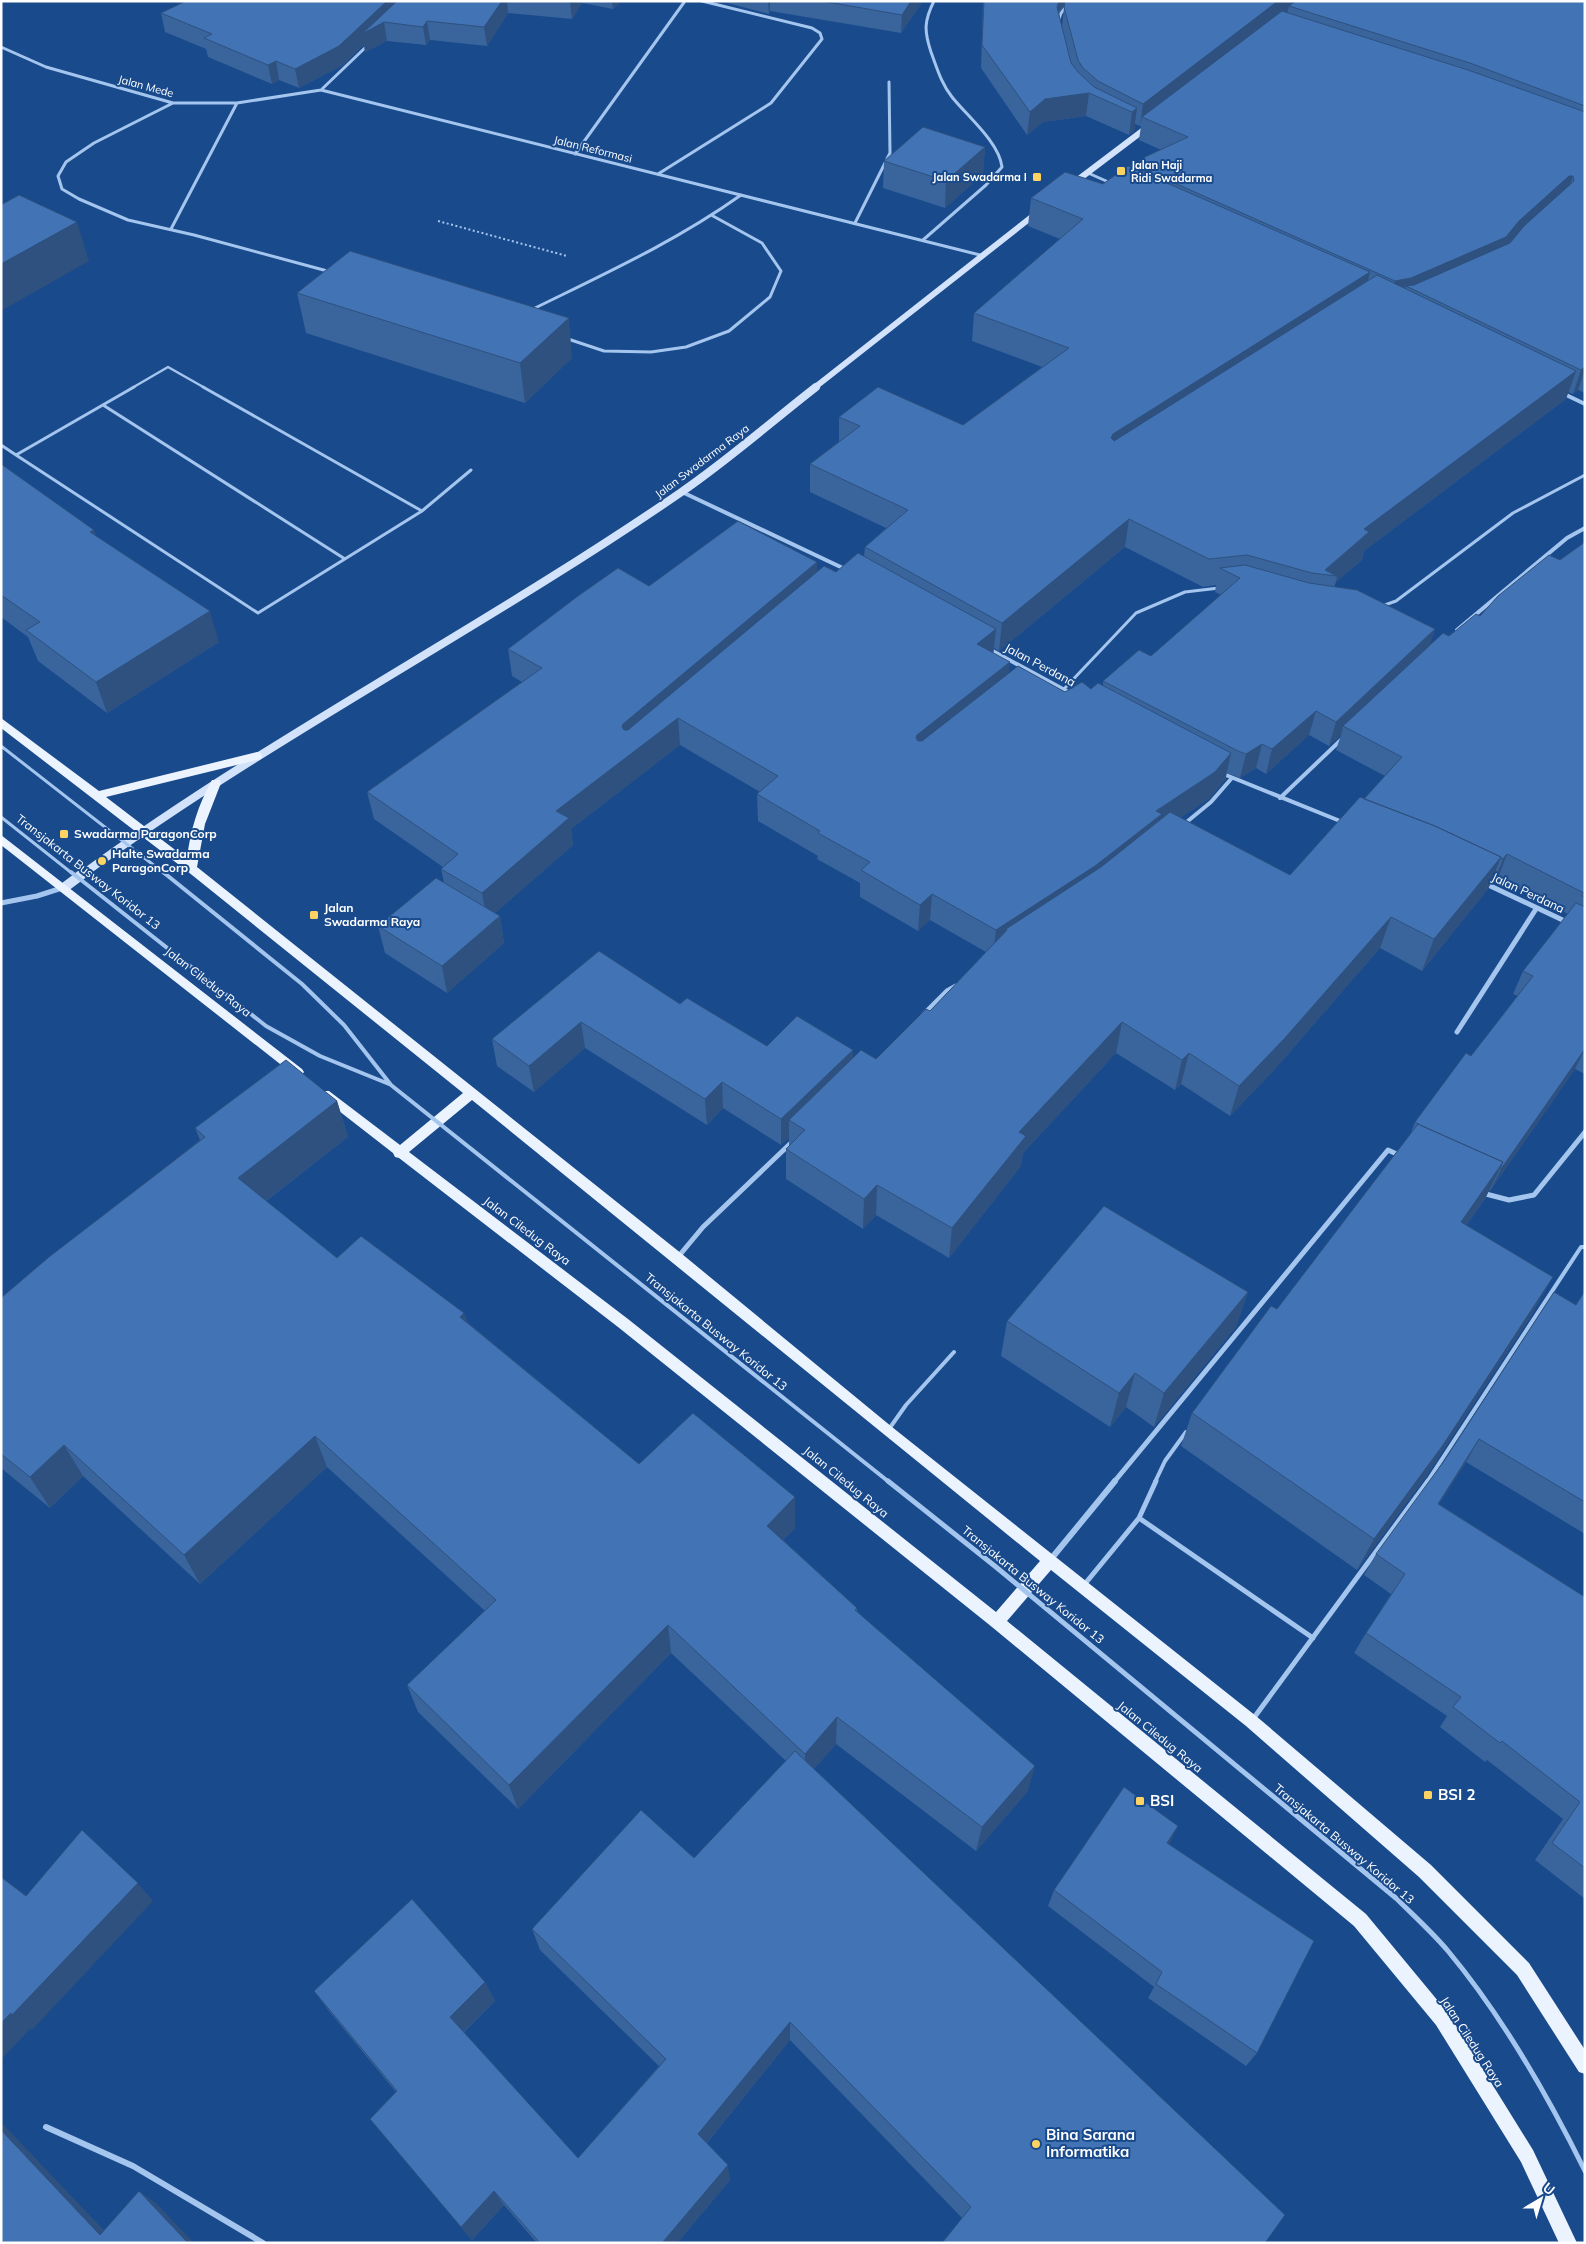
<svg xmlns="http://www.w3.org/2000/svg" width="1586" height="2244" viewBox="0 0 1586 2244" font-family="Mulish,sans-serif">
  <rect width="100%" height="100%" fill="#194a8c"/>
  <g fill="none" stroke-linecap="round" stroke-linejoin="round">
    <path stroke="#a4c5ee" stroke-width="2" stroke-dasharray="2 2.5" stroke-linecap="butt" d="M438,221L567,256"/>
    <path stroke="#a4c5ee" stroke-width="2.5" d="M132,388L168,367L205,388"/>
    <path stroke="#a4c5ee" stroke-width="3" d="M103,405L345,559
      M1,445L16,455
      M16,455L258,613L422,511L203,387
      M16,455L134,387
      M422,511L471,470
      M1382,606L1396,601L1513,513L1585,475
      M1064,689L1136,613L1185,592L1219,588"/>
    <path stroke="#a4c5ee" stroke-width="4" d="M889,1429L906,1405L954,1352
      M1155,1482L1165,1461L1186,1432
      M1427,1482L1581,1247H1585"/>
    <path stroke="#a4c5ee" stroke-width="5" d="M1139,1518L1313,1638
      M1084,1585L1139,1518L1156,1481
      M1253,1719L1428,1481"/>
    <path stroke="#a4c5ee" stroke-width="3" d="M1058,22L1061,13L1071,1
      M368,45L321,90L984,256
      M1,47L46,67L173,103H237L321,90
      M173,103L94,143L66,162L58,176L62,189L79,199L128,220L194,235L331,272
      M575,154L685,1
      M1088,173L1113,184
      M658,174L771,103L822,39L820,33L812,28L702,1
      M855,223L890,153L889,82
      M171,229L237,103
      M923,240L986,185L1002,167C999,142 967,116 952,97C941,83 937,68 931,52C924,31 924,21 934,1
      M529,311C602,275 675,242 741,195
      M565,338L604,351L651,352L686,347L729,331L770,297L781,271L762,243L713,216"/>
    <path stroke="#a4c5ee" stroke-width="4" d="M1562,393L1585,404
      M682,492L847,570
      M1457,630L1567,538L1585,528
      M989,649L1072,694
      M1221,773L1345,823
      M1280,798L1343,738
      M1183,825L1211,802L1231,779"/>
    <path stroke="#a4c5ee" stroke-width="5" d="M1484,883L1569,923
      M1,903L37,896L62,888
      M923,1015L947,991L956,986
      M1457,1032L1536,909
      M1482,1193L1509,1200L1534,1195L1585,1132
      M678,1257L703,1227L793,1141
      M1114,1482L1388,1150L1401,1156"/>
    <path stroke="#a4c5ee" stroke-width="6" d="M1051,1559L1115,1481
      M46,2127L133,2166L263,2243"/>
    <path stroke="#d1e2fa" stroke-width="6" d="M1071,185L1149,126
      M814,388L1038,212"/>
    <path stroke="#d1e2fa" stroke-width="8" d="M83,874C274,735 485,627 680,493C727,461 771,422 816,387"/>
    <path stroke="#d1e2fa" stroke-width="10" d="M65,887L85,872"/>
    <path fill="#ebf3ff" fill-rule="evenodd" d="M1,718L99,791L257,752L261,753L262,756L261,759L257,760L106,797L187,859C190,831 198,805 212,780H220L221,783L205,824L197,867L682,1254L892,1427L1256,1716L1431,1865L1529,1963L1585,2050V2074L1579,2072L1517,1975L1419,1877L1246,1726L1051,1570L1007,1621L1366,1914L1448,2013L1533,2150L1577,2243H1559L1521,2162L1436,2025L1354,1926L992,1627L618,1327L399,1158L395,1157L393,1153L321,1097L319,1094L321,1091H329L400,1145L463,1093L187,871L1,728ZM472,1100L1040,1561L996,1612L628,1319L409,1152Z
      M1,835L302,1069L304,1072L302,1075H294L1,845Z"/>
    <path stroke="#a4c5ee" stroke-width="3" d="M1,746L165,874
      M1,817L73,874"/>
    <path stroke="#a4c5ee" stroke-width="4" d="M71,872L266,1026L320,1056L389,1084
      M163,872L302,984L344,1025L391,1085L889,1482"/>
    <path stroke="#a4c5ee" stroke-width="5" d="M888,1481L996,1567L1397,1899C1414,1916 1432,1932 1448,1951C1503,2017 1547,2094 1585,2171"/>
  </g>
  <path fill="#39649c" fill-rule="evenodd" d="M183,1H622L613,9L582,3L572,19L508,13L487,46L430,40L426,45L387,41L365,52L364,44L343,65L299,88L279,80L272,84L208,57L206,49L165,32L161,13L185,2Z
    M720,1H923L901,33L770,11L769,14Z
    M983,1H1585V393L1578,390L1573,394L1568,392L1566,399L1364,551L1362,560L1336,582L1334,587L1435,629L1430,644L1449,636L1480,616L1560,560L1585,542V1074L1575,1069L1490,1191L1489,1190L1485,1199L1466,1226L1533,1313L1425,1478L1357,1570L1181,1446L1192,1413L1277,1309L1410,1135L1415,1122L1471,1056L1518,996L1513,994L1523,971L1568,914L1498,878L1494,882L1492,881L1488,889L1422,971L1380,948L1275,1069L1230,1116L1181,1084L1175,1090L1116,1053L1023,1153L1021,1166L949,1258L876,1215L863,1229L786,1179V1149L789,1146V1138L781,1145L723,1108L707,1125L585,1048L534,1092L497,1066L492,1039L599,951L680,1004L767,1046L853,1058L876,1059L930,1011L986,952L930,920L918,931L860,897V883L817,859L818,856L758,821L757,794L760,792L680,745L571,829L573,845L495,913L500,916L504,943L447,993L385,953L378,926L444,883L441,869L443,867L374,819L367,792L522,682L512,676L508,649L649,586L817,562V572H836L864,556L865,547L886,528L810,492V464L839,442V417L963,425L1042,367L972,341L974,313L1060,239L1028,226L1031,198L1103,184L1133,168L1134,165L1161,150L1139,140L1141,126H1140L1135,124L1134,131L1129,135L1086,116L1043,122L1027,135L981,68ZM1065,4L1064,7L1062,27L1059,14ZM1125,547L1203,587L1216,585L1215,592L1221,595L1151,656L1103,681V686L1091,689L1065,692L1009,673L993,653L994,648L999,651ZM1309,735L1329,746L1341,735L1336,750L1385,776L1364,799L1290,875L1180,818L1209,799L1225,780L1227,773L1240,778L1256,768L1266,774Z
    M985,147L983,174L945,208L883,188L884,161Z
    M297,293L572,358L525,403L306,333Z
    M1,464L96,536L219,642L107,713L38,661L28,637L1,617Z
    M337,1101L348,1137L266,1201L337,1258L464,1313L467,1322L639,1464L795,1528L783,1540L857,1608V1611L1028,1791L976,1851L836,1744L814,1769L1285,2215L962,2218L790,2040L707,2143L730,2180L677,2243H537L504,2205L472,2240L370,2119L396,2092L329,2011L314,1991L485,1982L495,2001L464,2032L578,2158L659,2066L540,1950L532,1929L694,1858L786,1761L671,1653L518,1809L418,1712L407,1685L485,1611L327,1467L200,1584L83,1476L50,1508L1,1468V1298L200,1140L195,1128Z
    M1585,1291V1534L1466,1462L1439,1504L1585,1597V1899L1535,1860L1563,1819L1487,1760L1485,1762L1440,1727L1447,1716L1354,1653L1366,1633L1391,1594L1364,1575L1376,1554L1576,1305Z
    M1248,1292L1236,1327L1154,1427L1126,1407L1110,1427L1001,1356L1007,1321Z
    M1169,1845L1257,2053L1246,2066L1148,1998L1154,1987L1048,1906L1054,1890Z"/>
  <path fill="#2e517f" d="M387,1H409L384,22L387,41L365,52L364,44L343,65L299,88L295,69Z
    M502,1H507L508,13L487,46L484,27Z
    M570,1H582V3L572,19Z
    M612,1H622L613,9Z
    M768,1H770V11L769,14Z
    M911,1H923L901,33L902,15Z
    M1059,1H1067L1059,12L1055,30L1057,7Z
    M1278,1H1308L1289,6L1287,15L1142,117L1140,126L1143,104Z
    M427,21L430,40L426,45L423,27Z
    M276,61L279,80L272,84L268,65Z
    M1089,93L1086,116L1043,122L1027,135L1030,112L1045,99Z
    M1137,108L1134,131L1129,135L1132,112Z
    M985,147L983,174L945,208L946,181Z
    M1569,176H1573L1566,199L1512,244L1422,294L1406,286L1401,302L1389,304L1395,281L1519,221Z
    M77,222L89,261L1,311V264Z
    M1370,272L1363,300L1109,462L1111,438L1113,434Z
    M569,318L572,358L525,403L520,363Z
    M1585,367V370L1578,390L1573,394L1581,370Z
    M1576,371L1566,399L1364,551L1362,560L1336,582L1337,576L1325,570L1364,529Z
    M1129,519L1125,547L999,651L1002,623Z
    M94,530L104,561L90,532Z
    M817,562V589L626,751L622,727L623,724Z
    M210,611L219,642L107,713L96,682Z
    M996,629L993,656L977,644Z
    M1435,629L1428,653L1343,726L1341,735L1329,746L1336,722Z
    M1010,662L1007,689L916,762V738L917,735Z
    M1316,711L1309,735L1266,774L1272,749Z
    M678,718L680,745L571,829L573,845L487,920L482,893L556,811Z
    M1262,744L1256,768L1240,778L1246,754Z
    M1231,753L1225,780L1209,799L1007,930L1006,929L1003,949L993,956L996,930Z
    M1507,854L1498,878L1494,882L1503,859Z
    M1501,857L1488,889L1422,971L1434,939Z
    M932,894L930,920L918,931L920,905Z
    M500,916L504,943L447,993L442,966Z
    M1391,917L1380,948L1275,1069L1230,1116L1239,1086Z
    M581,1022L585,1048L534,1092L529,1066Z
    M1122,1022L1116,1053L1023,1153L1021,1166L949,1258L952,1228L1019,1132Z
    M1585,1049L1575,1069L1490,1191L1501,1169Z
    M853,1050L852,1076L789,1120V1138L781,1145V1119Z
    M1189,1053L1181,1084L1175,1090L1182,1060Z
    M722,1082L723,1108L707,1125L705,1099Z
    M337,1101L348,1137L251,1212L238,1178Z
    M1503,1162L1485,1199L1443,1258L1461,1222Z
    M877,1185L876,1215L863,1229L864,1199Z
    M1553,1277L1533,1313L1425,1478L1357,1570L1374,1539Z
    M1248,1292L1236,1327L1154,1427L1164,1393Z
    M464,1313L473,1347L460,1317Z
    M1135,1373L1126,1407L1110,1427L1119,1393Z
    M315,1436L327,1467L200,1584L184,1555Z
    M1479,1439L1466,1462L1425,1526L1438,1504Z
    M64,1445L83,1476L50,1508L30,1477Z
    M795,1497V1528L767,1556V1526Z
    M668,1625L671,1653L518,1809L509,1785Z
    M837,1717L836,1744L805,1779V1754Z
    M1035,1766L1028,1791L976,1851L982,1827Z
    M1178,1826L1170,1843L1159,1860L1167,1843Z
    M138,1883L153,1901L32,2030L30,2029L1,2060V2023Z
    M485,1982L495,2001L460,2035L450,2017Z
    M790,2022V2040L701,2150L698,2134Z
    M1,2122L116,2243L100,2235L1,2130Z
    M728,2165L730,2180L677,2243H662Z
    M139,2191L156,2203L194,2243H188Z
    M494,2191L504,2205L472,2240L461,2227Z"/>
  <path fill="#4274b5" stroke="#2e517f" d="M186,1H387L339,46L295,69L276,61L268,65L204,38L212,34L161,13Z
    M397,1H502L484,27L427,21L423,27L384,22L362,34Z
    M822,1H911L902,15Z
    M984,1H1059L1057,7L1071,63L1078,72L1094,87L1137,108L1132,112L1089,93L1045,99L1030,112L982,45Z
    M1065,1H1278L1143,104L1098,81L1083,68L1078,60L1064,7Z
    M1296,1H1585V106L1470,63L1289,6Z
    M1282,11L1468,70L1585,112V367L1581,370L1406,286L1414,285L1510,243L1524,226L1574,181L1573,176H1569L1519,221L1506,237L1411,278L1395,281L1134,165L1145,157L1188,137L1142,117Z
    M923,127L985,147L946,181L884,161Z
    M1128,166L1370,272L1113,434L1111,438L1114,441L1377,275L1576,371L1364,529L1369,532L1325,570L1337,576L1312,573L1247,555L1209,559L1129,519L1002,623L865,547L908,510L810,464L860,426L839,417L878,387L963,425L1069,348L974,313L1083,219L1031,198L1065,172L1103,184Z
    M19,195L77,222L1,264V205Z
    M350,251L569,318L520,363L297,293Z
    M1,464L94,530L90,532L210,611L96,682L26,630L40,622L1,595Z
    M738,521L817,562L623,724L622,727L624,730H628L824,566L836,572L858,553L996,629L977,644L1010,662L917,735L916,738L918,741H922L1018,666L1065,692L1082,682L1091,689L1098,683L1231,753L1215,772L1156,811L1162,814L1095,866L996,930L932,894L920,905L861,870L870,862L818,833L820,831L757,794L778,776L678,718L556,811L569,818L482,893L441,869L458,854L367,792L542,668L508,649L578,596L618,568L649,586Z
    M1585,542V897L1582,896L1584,893L1507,854L1503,859L1501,858V857L1435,826L1364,799L1402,757L1343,726L1443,633L1449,636L1476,614L1480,616L1498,596L1549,555L1560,560Z
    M1245,565L1309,583L1357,590L1435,629L1336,722L1316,711L1272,749L1262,744L1246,754L1238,751L1103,681L1139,650L1151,656L1240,578L1220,568Z
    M1360,797L1435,826L1501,857L1434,939L1391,917L1285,1038L1239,1086L1189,1053L1182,1060L1122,1022L1019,1132L1026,1136L952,1228L877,1185L864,1199L786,1149L805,1130L789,1120L861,1050L876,1059L926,1009L930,1011L1007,930L1006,929L1101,867L1170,812L1290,875Z
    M436,878L500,916L442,966L378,926Z
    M1576,903L1585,907V1049L1501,1169H1500L1503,1162L1422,1126L1415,1122L1466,1053L1471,1056L1533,976L1523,971Z
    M599,951L680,1004L687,998L767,1046L797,1016L853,1050L781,1119L722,1082L705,1099L581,1022L529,1066L492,1039Z
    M286,1060L337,1101L238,1178L337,1258L361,1236L464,1313L460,1317L639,1464L693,1413L795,1497L767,1526L857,1608L855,1610L1035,1766L982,1827L837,1717L805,1754L668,1625L509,1785L407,1685L496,1600L315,1436L184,1555L64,1445L30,1477L1,1454V1298L49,1257L205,1137L195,1128Z
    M1418,1124L1503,1162L1461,1222L1553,1277L1443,1445L1374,1539L1192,1413L1271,1306L1277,1309Z
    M1104,1206L1248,1292L1164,1393L1135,1373L1119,1393L1007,1321Z
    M1585,1291V1502L1479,1439L1438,1504L1585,1597V1868L1552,1843L1580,1802L1502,1741L1500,1743L1453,1707L1461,1697L1366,1633L1405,1574L1376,1554L1444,1461L1554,1292L1576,1305Z
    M795,1751L1285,2215L1265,2243H942L971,2207L790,2022L698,2134L728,2165L662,2243H540L494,2191L461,2227L370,2119L397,2091L314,1991L412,1899L485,1982L450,2017L578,2158L666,2059L532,1929L641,1810L694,1858Z
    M1124,1787L1178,1826L1167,1843L1314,1941L1257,2053L1156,1984L1162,1972L1054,1890Z
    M82,1830L138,1883L12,2015L11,2013L1,2023V1877L26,1896Z
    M1,2130L100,2235L139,2191L188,2243H1Z"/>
  <g fill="#ffd361" stroke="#194a8c" stroke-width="2">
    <rect x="1116" y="166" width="10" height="10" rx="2.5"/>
    <rect x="1032" y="172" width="10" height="10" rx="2.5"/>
    <rect x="59" y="829" width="10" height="10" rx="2.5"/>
    <circle cx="102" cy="861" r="5"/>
    <rect x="309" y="910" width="10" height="10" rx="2.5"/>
    <rect x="1423" y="1790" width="10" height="10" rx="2.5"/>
    <rect x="1135" y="1796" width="10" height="10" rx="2.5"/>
    <circle cx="1036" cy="2144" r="5"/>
  </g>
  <g text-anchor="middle" stroke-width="4" stroke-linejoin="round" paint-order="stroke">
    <g font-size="11" fill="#fff" stroke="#194a8c">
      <text transform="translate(146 86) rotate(15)" y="4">Jalan Mede</text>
      <text transform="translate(593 149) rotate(14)" y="4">Jalan Reformasi</text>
      <text transform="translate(702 461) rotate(-37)" y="4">Jalan Swadarma Raya</text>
    </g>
    <g font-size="11" font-weight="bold" fill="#fff" stroke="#194a8c" text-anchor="start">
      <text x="1131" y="169">Jalan Haji<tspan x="1131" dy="13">Ridi Swadarma</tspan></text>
      <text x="1027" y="181" text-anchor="end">Jalan Swadarma I</text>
    </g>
    <g font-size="12" fill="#fff" stroke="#194a8c">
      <text transform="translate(1040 665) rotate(28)" y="4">Jalan Perdana</text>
      <text transform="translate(88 872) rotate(38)" y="4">Transjakarta Busway Koridor 13</text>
      <text transform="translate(1528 893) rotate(25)" y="4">Jalan Perdana</text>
      <text transform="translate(208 982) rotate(38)" y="4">Jalan Ciledug Raya</text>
      <text transform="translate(527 1231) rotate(37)" y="4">Jalan Ciledug Raya</text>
      <text transform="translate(716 1332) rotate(39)" y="4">Transjakarta Busway Koridor 13</text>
      <text transform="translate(846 1482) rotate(39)" y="4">Jalan Ciledug Raya</text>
      <text transform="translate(1033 1585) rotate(39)" y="4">Transjakarta Busway Koridor 13</text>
      <text transform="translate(1160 1737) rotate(39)" y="4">Jalan Ciledug Raya</text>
      <text transform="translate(1344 1844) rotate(40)" y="4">Transjakarta Busway Koridor 13</text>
      <text transform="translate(1472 2042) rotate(57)" y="4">Jalan Ciledug Raya</text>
    </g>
    <g font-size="12" font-weight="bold" fill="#fff" stroke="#194a8c" text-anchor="start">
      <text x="74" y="838">Swadarma ParagonCorp</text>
      <text x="112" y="858">Halte Swadarma<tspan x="112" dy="14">ParagonCorp</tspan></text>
      <text x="324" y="912">Jalan<tspan x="324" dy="14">Swadarma Raya</tspan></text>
    </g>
    <g font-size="15" font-weight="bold" fill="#fff" stroke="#194a8c" text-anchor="start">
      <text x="1438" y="1800">BSI 2</text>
      <text x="1150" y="1806">BSI</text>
      <text x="1046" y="2140">Bina Sarana<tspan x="1046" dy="17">Informatika</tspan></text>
    </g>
  </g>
  <rect width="1586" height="2244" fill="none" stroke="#ffffff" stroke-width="5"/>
  <g transform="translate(1541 2199) rotate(38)" stroke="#194a8c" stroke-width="4" paint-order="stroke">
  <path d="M0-4L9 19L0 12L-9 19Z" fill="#ffffff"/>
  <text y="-8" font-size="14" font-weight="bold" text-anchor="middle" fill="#ffffff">U</text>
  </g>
</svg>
